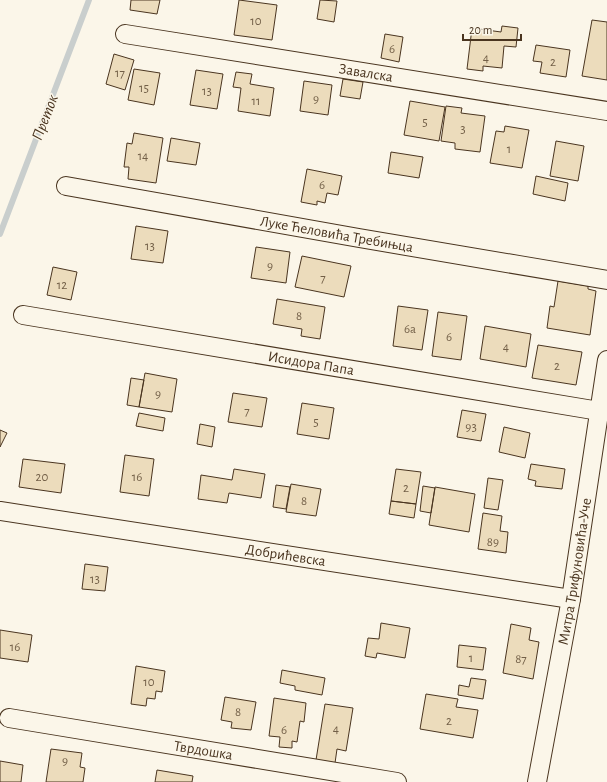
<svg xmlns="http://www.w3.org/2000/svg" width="607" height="782" viewBox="0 0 607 782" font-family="'Alegreya Sans',sans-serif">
  <rect width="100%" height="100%" fill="#fbf6e9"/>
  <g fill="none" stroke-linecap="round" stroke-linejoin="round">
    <path stroke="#c9cecd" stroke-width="6" d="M0,234L89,0"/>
  </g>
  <path fill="#ecdcbc" stroke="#4a3520" d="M131,0H160L157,14L130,10Z
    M239,0L277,5L272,40L234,35Z
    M320,0L337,1L334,22L317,19Z
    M592,20L607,22V80L582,76Z
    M502,26L518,28L516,47L504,46L502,68L483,66V71L467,69L472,28L501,32Z
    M385,34L403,37L399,62L381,58Z
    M536,45L570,50L566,77L540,73L542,62L533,61Z
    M114,54L134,60L125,90L106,84Z
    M134,69L160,73L154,105L128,100Z
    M196,70L223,74L217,109L190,105Z
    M236,72L252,74L250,84L274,88L270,116L238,111L241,88L233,87Z
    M343,79L363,82L360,99L340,96Z
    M304,81L332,85L328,115L300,111Z
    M410,101L445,107L439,141L404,135Z
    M446,106L462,108L461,113L485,116L480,152L455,149V143L441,141Z
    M505,126L529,130L522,168L490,163L496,131L504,132Z
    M134,133L163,138L156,183L128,179L129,167H124L127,143L132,144Z
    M171,138L200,143L196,165L167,161Z
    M556,141L584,146L578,181L550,176Z
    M391,152L423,157L419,178L388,173Z
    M307,169L342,176L338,195L327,193L325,203L317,201V205L301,202Z
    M536,176L568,183L565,201L533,194Z
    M136,226L168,231L163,263L131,259Z
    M256,247L290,252L286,283L251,278Z
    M302,256L351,266L344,297L295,287Z
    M53,267L77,272L71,300L47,295Z
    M558,281L588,286V289L596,291L590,335L547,328L550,306L554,307Z
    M277,299L325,307L320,339L301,336L302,329L273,324Z
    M398,306L428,310L422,350L393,346Z
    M438,312L467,316L461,360L432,356Z
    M485,326L531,334L526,367L480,359Z
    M538,345L582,352L576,385L532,378Z
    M145,373L177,379L172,412L139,407Z
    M131,378L144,380L139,407L127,405Z
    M233,393L267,398L262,427L228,422Z
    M302,403L334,408L329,439L297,434Z
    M462,410L486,414L481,441L457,437Z
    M139,413L165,418L163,431L136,426Z
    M200,424L215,427L212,447L197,444Z
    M504,427L530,433L525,458L499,452Z
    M0,430L7,433L0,447Z
    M125,455L154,459L149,496L120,492Z
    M23,459L65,464L61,493L19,487Z
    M531,464L565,469L562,489L535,486L536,481L528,479Z
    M234,469L265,474L261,498L229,493L227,503L198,499L201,475L232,480Z
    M396,469L421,472L416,504L391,501Z
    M488,478L503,480L498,510L484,508Z
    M291,484L321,489L316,516L286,512Z
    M276,485L290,487L286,509L273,507Z
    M423,486L435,488L431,513L420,511Z
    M435,487L475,494L469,532L429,525Z
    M391,501L416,504L414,518L389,514Z
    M483,513L502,516L500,531L508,532L506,553L478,549Z
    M85,564L108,567L105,591L82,589Z
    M381,623L410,628L405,658L377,653L376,658L365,656L368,638L379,639Z
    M511,624L531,628L529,640L539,642L533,679L503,673Z
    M0,630L32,635L28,662L0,658Z
    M459,645L486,648L483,670L457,667Z
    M136,666L165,671L162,692L156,691L155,699L147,698L146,706L131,704Z
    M282,670L325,678L322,695L295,690V686L280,683Z
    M471,678L486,680L483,699L458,695L459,685L469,687Z
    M426,694L458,699L456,707L478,710L473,738L420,729Z
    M225,697L256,702L251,730L231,728L232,722L221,720Z
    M274,698L306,703L304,722L300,721L297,742L292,741V748L279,747L280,737L269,736Z
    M325,704L353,708L346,751L337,749L335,763L316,760Z
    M51,749L82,753L80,767L85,768L83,782H46Z
    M0,761L23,765L21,782H0Z
    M157,770L193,776L192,782H155Z"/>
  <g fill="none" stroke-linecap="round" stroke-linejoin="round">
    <defs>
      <g id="minor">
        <path id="s1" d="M125,34L607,111"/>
        <path id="s2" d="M66,186L359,238L607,280"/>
        <path id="s3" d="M23,315L599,411"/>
        <path id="s4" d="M0,511L571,599"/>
        <path id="s5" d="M9,718L397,782"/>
        <path id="s6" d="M537,782L571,599L607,360"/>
      </g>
    </defs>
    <use href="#minor" stroke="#4a3520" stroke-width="20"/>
    <use href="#minor" stroke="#fbf6e9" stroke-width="18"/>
  </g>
  <g text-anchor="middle" stroke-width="3" stroke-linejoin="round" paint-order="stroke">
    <g font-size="13" fill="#725f47">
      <text x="256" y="25">10</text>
      <text x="392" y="53">6</text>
      <text x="486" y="62">4</text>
      <text x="553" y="66">2</text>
      <text x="120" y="77">17</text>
      <text x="144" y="92">15</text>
      <text x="207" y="95">13</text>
      <text x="316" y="103">9</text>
      <text x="256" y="105">11</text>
      <text x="425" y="126">5</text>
      <text x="463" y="133">3</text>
      <text x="509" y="153">1</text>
      <text x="143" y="160">14</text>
      <text x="322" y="189">6</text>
      <text x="150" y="250">13</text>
      <text x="270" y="270">9</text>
      <text x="323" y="282">7</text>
      <text x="62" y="289">12</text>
      <text x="299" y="320">8</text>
      <text x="410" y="333">6a</text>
      <text x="449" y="341">6</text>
      <text x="506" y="351">4</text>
      <text x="557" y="370">2</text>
      <text x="158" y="398">9</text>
      <text x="247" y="415">7</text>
      <text x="316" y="426">5</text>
      <text x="471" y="431">93</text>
      <text x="42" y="481">20</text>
      <text x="137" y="481">16</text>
      <text x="406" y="492">2</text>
      <text x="304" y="505">8</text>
      <text x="493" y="546">89</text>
      <text x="95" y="583">13</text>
      <text x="15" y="651">16</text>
      <text x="471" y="662">1</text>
      <text x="521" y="663">87</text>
      <text x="149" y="686">10</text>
      <text x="238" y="716">8</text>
      <text x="449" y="725">2</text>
      <text x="336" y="733">4</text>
      <text x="284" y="734">6</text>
      <text x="65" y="765">9</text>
    </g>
    <g font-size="15" fill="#4a3520" stroke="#fbf6e9">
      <text dy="5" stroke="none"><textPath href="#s1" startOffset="244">Завалска</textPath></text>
      <text dy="5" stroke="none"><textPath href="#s2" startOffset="275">Луке Ћеловића Требињца</textPath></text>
      <text dy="5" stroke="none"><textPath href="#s3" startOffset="292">Исидора Папа</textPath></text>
      <text dy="5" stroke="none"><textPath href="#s4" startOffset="289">Добрићевска</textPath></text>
      <text dy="5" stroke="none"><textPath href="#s6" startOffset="214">Митра Трифуновића-Уче</textPath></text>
      <text dy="5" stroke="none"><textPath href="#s5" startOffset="197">Тврдошка</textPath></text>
    </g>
    <g font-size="16" font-style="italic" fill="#4a3520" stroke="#fbf6e9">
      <text transform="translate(44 117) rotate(-69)" y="6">Преток</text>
    </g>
  </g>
  <path d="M463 34v6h58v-6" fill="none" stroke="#4a3520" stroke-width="2"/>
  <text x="469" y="34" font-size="12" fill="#4a3520" stroke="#fbf6e9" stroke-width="3" paint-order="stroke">20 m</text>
</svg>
